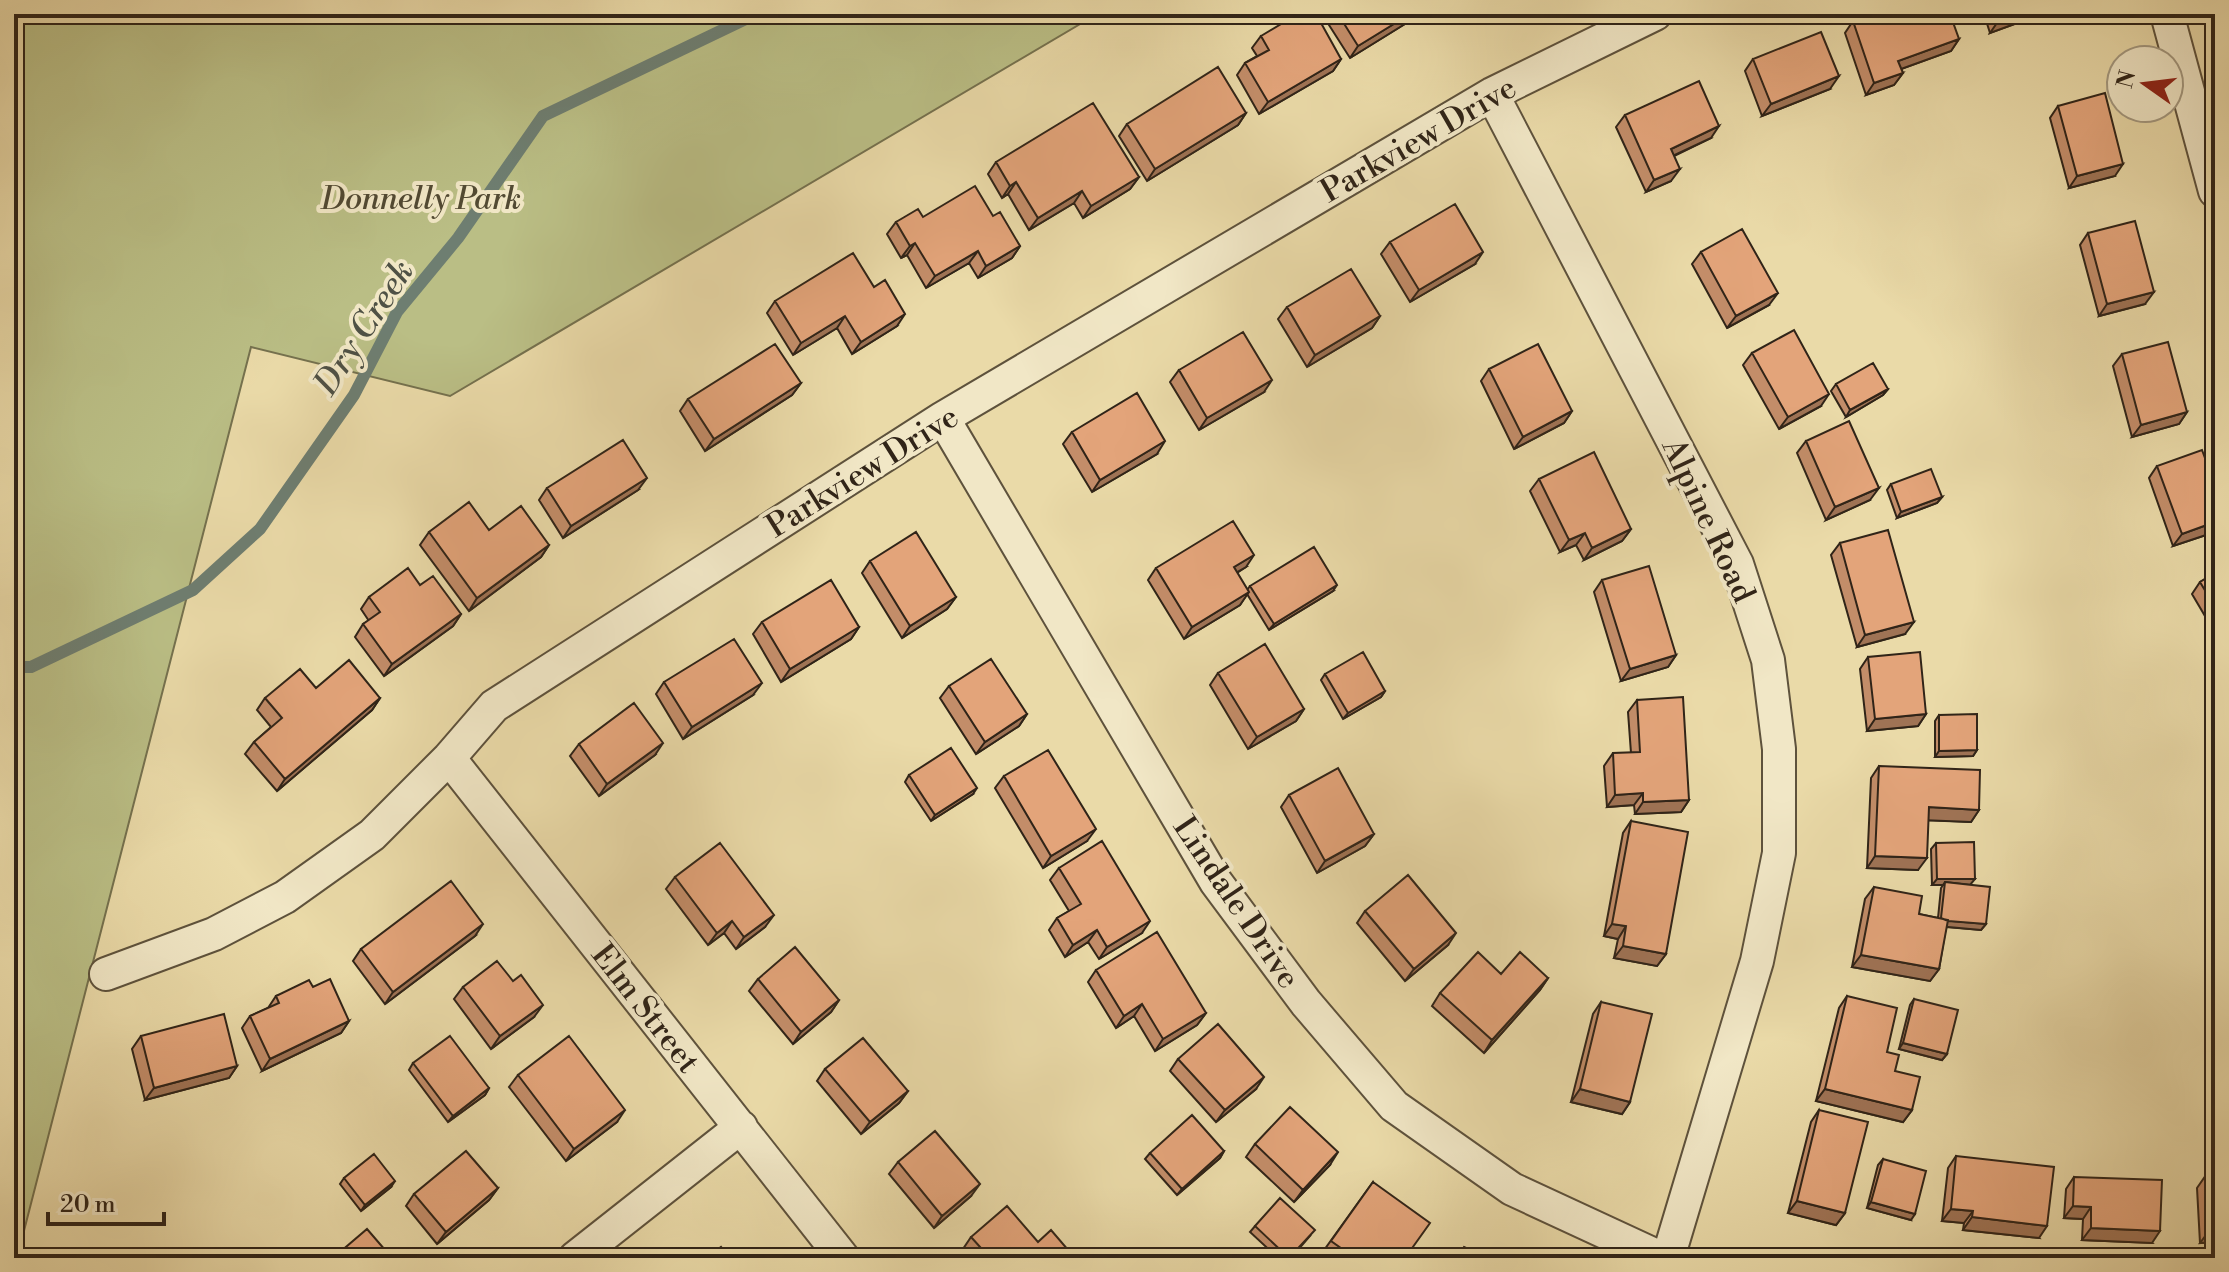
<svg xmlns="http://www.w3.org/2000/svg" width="2229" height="1272" viewBox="0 0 2229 1272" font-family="'Libre Bodoni',serif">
  <rect width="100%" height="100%" fill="#eadaa8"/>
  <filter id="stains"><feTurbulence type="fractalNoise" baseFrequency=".0025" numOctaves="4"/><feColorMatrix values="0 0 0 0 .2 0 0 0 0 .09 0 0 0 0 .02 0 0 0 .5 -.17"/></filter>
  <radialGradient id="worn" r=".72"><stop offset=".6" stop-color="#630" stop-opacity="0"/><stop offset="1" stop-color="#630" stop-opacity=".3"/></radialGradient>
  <path fill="#babe85" stroke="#75714e" stroke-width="2" d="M14,14H1097L450,396L251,347L17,1258H14Z"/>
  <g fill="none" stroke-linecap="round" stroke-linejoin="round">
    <path stroke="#6e7e71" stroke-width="12" d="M892,14L915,18L923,14
      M14,667H31L193,590L260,529L354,395L397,312L458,238L543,116L756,14"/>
    <defs>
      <path id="street" d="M2167,14L2215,191
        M1492,94L1737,564L1768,660L1779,749V853L1757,961L1668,1258
        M943,418L1216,882L1306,1003L1394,1106L1512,1189L1661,1258
        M449,758L843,1258
        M106,974L214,934L285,897L372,835L449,758L494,706L943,418L1492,94L1655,14
        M575,1258L741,1127"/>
    </defs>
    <use href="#street" stroke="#5e523c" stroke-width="36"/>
    <use href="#street" stroke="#f1e7c6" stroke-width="32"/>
  </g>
  <path fill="#c38d69" stroke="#302418" stroke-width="2" d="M1322,14H1421L1350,58Z
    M1984,14H2042L1990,33Z
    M1853,21L1959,39L1951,51L1901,69L1903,73L1894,85L1866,95L1845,33Z
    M1261,36L1341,59L1333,71L1259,114L1237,75L1245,63L1257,56L1252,48Z
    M1753,59L1830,89L1762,116L1745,71Z
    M2058,106L2115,176L2069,188L2050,118Z
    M1246,113L1238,125L1147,181L1119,136L1127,124Z
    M1625,115L1711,138L1674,156L1671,181L1646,192L1616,127Z
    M996,162L1139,177L1130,189L1083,218L1074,203L1029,230L1008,194L1002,198L988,174Z
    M993,216L1020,246L1012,258L978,278L969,263L926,288L907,255L901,258L887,234L896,222L923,217Z
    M2088,233L2145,304L2099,316L2080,245Z
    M1390,242L1475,264L1410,302L1381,254Z
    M1701,252L1769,305L1727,328L1692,264Z
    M775,301L897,326L852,354L837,328L793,355L767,313Z
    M1287,307L1380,316L1372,328L1307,367L1278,319Z
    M1752,353L1821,406L1779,429L1743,365Z
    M2122,354L2187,412L2179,424L2132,437L2113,366Z
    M1489,369L1572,411L1564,423L1514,449L1481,381Z
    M1179,370L1264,392L1199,430L1170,382Z
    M801,383L792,395L705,451L680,411L688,399Z
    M1836,384L1888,389L1883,395L1846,417L1831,391Z
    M1072,432L1157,454L1092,492L1063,444Z
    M1806,441L1870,500L1826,520L1797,453Z
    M2157,466L2215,485V532L2173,546L2149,478Z
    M1539,479L1631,529L1622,541L1584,560L1576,545L1560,552L1530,491Z
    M1891,484L1942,497L1937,503L1897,518L1887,490Z
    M547,488L638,490L563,538L539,500Z
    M489,530L549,545L541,557L469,611L420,545L429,532Z
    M1840,543L1905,634L1857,647L1831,555Z
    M870,561L956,597L947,609L902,638L862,573Z
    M1246,567L1237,573L1247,590L1250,586L1333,591L1269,630L1247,594L1240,605L1184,639L1148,580L1156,568Z
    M2215,573V633L2192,594L2200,582Z
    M1602,580L1676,655L1668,667L1621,681L1594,592Z
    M420,585L461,614L453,626L384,676L355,637L363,624L369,621L361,609L369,597Z
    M762,622L859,627L851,639L781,682L753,634Z
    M1868,657L1926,714L1918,726L1867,731L1860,669Z
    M1218,673L1304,709L1296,721L1248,749L1210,685Z
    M1325,674L1385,691L1381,697L1343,719L1321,680Z
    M664,682L753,695L683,739L656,694Z
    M949,686L1027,714L1019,726L976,754L940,698Z
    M316,688L380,698L372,710L277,791L245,754L254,742L271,727L257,710L265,698Z
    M1637,700L1689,800L1681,812L1635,814L1634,805L1607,807L1604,766L1613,753H1631L1628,712Z
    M1939,715L1977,750L1973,756L1935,757V721Z
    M579,744L655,755L599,796L570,756Z
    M1879,766L1979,810L1971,822L1928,820L1918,870L1867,868L1871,778Z
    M909,775L973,794L931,821L905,782Z
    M1004,776L1087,841L1043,868L995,788Z
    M1289,795L1374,834L1365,846L1317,873L1281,807Z
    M1631,821L1666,954L1657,966L1614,958L1618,939L1604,936L1623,833Z
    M1936,843L1970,885L1986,924L1981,930L1946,927L1939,969L1930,981L1852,967L1865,899L1874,887L1919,914L1938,918L1941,888L1943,885H1932L1931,849Z
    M1059,868L1142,933L1099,959L1088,942L1065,957L1049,930L1057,918L1069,911L1050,880Z
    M675,877L765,927L736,949L724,933L708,945L666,889Z
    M1365,911L1448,945L1405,981L1357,923Z
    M475,936L385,1004L353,961L361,949Z
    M1096,970L1206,1013L1197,1025L1155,1051L1134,1016L1116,1028L1088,982Z
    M1501,974L1548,978L1540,990L1484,1053L1432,1006L1440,993Z
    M758,979L839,1000L831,1012L793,1044L749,991Z
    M313,987L349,1021L341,1033L262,1071L242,1028L250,1016L268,1008L276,996Z
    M463,987L534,1017L491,1049L454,999Z
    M1847,996L1887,1052L1895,1071L1912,1110L1903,1122L1816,1101L1839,1008Z
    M1914,999L1947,1054L1942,1060L1899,1049L1910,1005Z
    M1601,1002L1630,1102L1622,1114L1571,1102L1593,1014Z
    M141,1036L237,1066L229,1078L145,1100L132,1049Z
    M1178,1059L1256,1089L1216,1122L1170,1071Z
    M413,1063L489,1088L485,1095L448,1122L409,1070Z
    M825,1069L908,1091L899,1103L861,1134L817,1081Z
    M518,1075L617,1122L566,1161L509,1087Z
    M1819,1110L1845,1213L1836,1225L1788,1213L1811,1122Z
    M1255,1144L1330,1165L1294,1202L1246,1157Z
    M1224,1151L1220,1158L1177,1195L1145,1159L1150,1153Z
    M1956,1156L2039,1238L1963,1230L1964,1223L1942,1221L1948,1168Z
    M1883,1159L1911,1220L1867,1208L1878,1165Z
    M898,1162L971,1196L934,1228L889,1174Z
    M2206,1175H2215V1242L2200,1243L2197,1188Z
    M2074,1177L2152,1243L2082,1240L2083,1219L2064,1218L2066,1189Z
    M344,1178L391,1187L361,1211L340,1184Z
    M1373,1182L1405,1258H1330L1322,1253Z
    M498,1188L489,1200L437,1244L406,1206L414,1194Z
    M1255,1226L1310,1236L1291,1258H1278L1250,1232Z
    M971,1237L1038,1242L1075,1258H971L963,1249Z"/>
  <path fill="#9f7355" stroke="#302418" stroke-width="2" d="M1410,14H1421L1350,58L1358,46Z
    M2017,14H2042L1990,33L1999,20Z
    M1959,39L1951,51L1890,73L1898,61Z
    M1341,59L1333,71L1259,114L1268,102Z
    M1903,73L1894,85L1866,95L1874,83Z
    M1839,76L1830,89L1762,116L1771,104Z
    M1246,113L1238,125L1147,181L1155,169Z
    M1719,126L1711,138L1662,161L1671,149Z
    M2123,164L2115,176L2069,188L2077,176Z
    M1680,169L1671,181L1646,192L1654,180Z
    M1139,177L1130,189L1083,218L1091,206Z
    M1016,182L1008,194L1002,198L1010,186Z
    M1082,191L1074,203L1029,230L1038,218Z
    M915,243L907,255L901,258L910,246Z
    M1020,246L1012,258L978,278L986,266Z
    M978,251L969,263L926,288L935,276Z
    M1483,252L1475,264L1410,302L1419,290Z
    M2154,292L2145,304L2099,316L2107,304Z
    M1778,293L1769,305L1727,328L1736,316Z
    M905,314L897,326L852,354L861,342Z
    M845,316L837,328L793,355L801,343Z
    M1380,316L1372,328L1307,367L1315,355Z
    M1272,380L1264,392L1199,430L1207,418Z
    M801,383L792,395L705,451L714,439Z
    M1888,389L1883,395L1846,417L1850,410Z
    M1829,394L1821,406L1779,429L1788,417Z
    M1572,411L1564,423L1514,449L1523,437Z
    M2187,412L2179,424L2132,437L2141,425Z
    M1165,441L1157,454L1092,492L1100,480Z
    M647,478L638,490L563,538L571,526Z
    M1879,488L1870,500L1826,520L1835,507Z
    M1942,497L1937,503L1897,518L1901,512Z
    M2215,522V532L2173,546L2182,534Z
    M1631,529L1622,541L1584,560L1592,548Z
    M1585,533L1576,545L1560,552L1569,540Z
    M549,545L541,557L469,611L477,598Z
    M1254,555L1246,567L1225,579L1234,567Z
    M1337,585L1333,591L1269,630L1274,624Z
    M1249,592L1240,605L1184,639L1192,627Z
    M956,597L947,609L902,638L910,626Z
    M461,614L453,626L384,676L392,664Z
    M1914,622L1905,634L1857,647L1865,635Z
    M859,627L851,639L781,682L790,669Z
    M1676,655L1668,667L1621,681L1630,669Z
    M762,683L753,695L683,739L692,727Z
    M1385,691L1381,697L1343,719L1348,713Z
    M380,698L372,710L277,791L285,779Z
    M1304,709L1296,721L1248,749L1257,737Z
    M1027,714L1019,726L976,754L985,742Z
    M1926,714L1918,726L1867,731L1875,719Z
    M663,743L655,755L599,796L607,784Z
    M1977,750L1973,756L1935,757L1939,751Z
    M977,788L973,794L931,821L935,815Z
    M1643,793L1634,805L1607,807L1615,795Z
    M1689,800L1681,812L1635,814L1643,802Z
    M1929,807L1979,810L1971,822L1920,820Z
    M1096,829L1087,841L1043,868L1051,856Z
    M1374,834L1365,846L1317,873L1325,861Z
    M1875,856L1927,858L1918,870L1867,868Z
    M1937,879H1975L1970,885L1945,882L1943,885H1932Z
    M774,915L765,927L736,949L744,937Z
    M1941,920L1986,924L1981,930L1937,926Z
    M732,921L724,933L708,945L717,933Z
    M1150,921L1142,933L1099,959L1107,947Z
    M483,924L475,936L385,1004L393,992Z
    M1612,924L1626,926L1618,939L1604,936Z
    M1097,930L1088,942L1065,957L1073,945Z
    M1456,933L1448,945L1405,981L1414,969Z
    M1623,946L1666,954L1657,966L1614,958Z
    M1861,955L1939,969L1930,981L1852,967Z
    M1548,978L1540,990L1484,1053L1492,1040Z
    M839,1000L831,1012L793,1044L801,1032Z
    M1142,1004L1134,1016L1116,1028L1124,1016Z
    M543,1005L534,1017L491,1049L500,1036Z
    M1206,1013L1197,1025L1155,1051L1163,1039Z
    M349,1021L341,1033L262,1071L270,1059Z
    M1903,1043L1947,1054L1942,1060L1899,1049Z
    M237,1066L229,1078L145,1100L154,1088Z
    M1264,1077L1256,1089L1216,1122L1225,1110Z
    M489,1088L485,1095L448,1122L453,1116Z
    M1580,1089L1630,1102L1622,1114L1571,1102Z
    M1825,1089L1912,1110L1903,1122L1816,1101Z
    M908,1091L899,1103L861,1134L870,1122Z
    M625,1110L617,1122L566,1161L574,1149Z
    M1224,1151L1220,1158L1177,1195L1182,1189Z
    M1338,1152L1330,1165L1294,1202L1303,1190Z
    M395,1181L391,1187L361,1211L365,1205Z
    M980,1184L971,1196L934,1228L942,1216Z
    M498,1188L489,1200L437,1244L446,1232Z
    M1797,1201L1845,1213L1836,1225L1788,1213Z
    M1871,1202L1915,1214L1911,1220L1867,1208Z
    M2073,1206L2091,1207L2083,1219L2064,1218Z
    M1951,1209L1973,1211L1964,1223L1942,1221Z
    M1972,1217L2047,1226L2039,1238L1963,1230Z
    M2091,1228L2160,1231L2152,1243L2082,1240Z
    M2209,1231H2215V1242L2200,1243Z"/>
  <path fill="#e3a47a" stroke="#302418" stroke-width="2" d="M1298,14H1316L1341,59L1268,102L1245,63L1269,50L1261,36Z
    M1338,14H1410L1358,46Z
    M1873,14H1950L1959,39L1898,61L1903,73L1874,83L1853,21Z
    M1996,14H2017L1999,20Z
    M1821,32L1839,76L1771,104L1753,59Z
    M1218,67L1246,113L1155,169L1127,124Z
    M1699,81L1719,126L1671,149L1680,169L1654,180L1625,115Z
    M2105,93L2123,164L2077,176L2058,106Z
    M1093,103L1139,177L1091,206L1082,191L1038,218L1016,182L1010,186L996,162Z
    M975,186L993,216L1000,212L1020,246L986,266L978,251L935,276L915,243L910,246L896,222L918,209L923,217Z
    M1455,204L1483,252L1419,290L1390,242Z
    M2135,221L2154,292L2107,304L2088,233Z
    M1742,229L1778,293L1736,316L1701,252Z
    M853,253L874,287L885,280L905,314L861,342L845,316L801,343L775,301Z
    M1351,269L1380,316L1315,355L1287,307Z
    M1794,330L1829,394L1788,417L1752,353Z
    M1243,332L1272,380L1207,418L1179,370Z
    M2168,342L2187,412L2141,425L2122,354Z
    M775,344L801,383L714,439L688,399Z
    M1538,344L1572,411L1523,437L1489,369Z
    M1873,363L1888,389L1850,410L1836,384Z
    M1137,393L1165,441L1100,480L1072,432Z
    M1849,421L1879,488L1835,507L1806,441Z
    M623,440L647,478L571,526L547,488Z
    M2202,450L2215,485V522L2182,534L2157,466Z
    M1594,452L1631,529L1592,548L1585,533L1569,540L1539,479Z
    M1931,469L1942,497L1901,512L1891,484Z
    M469,502L489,530L521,506L549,545L477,598L429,532Z
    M1233,521L1254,555L1234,567L1249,592L1192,627L1156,568Z
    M1888,530L1914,622L1865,635L1840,543Z
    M916,532L956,597L910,626L870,561Z
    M1314,547L1337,585L1274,624L1250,586Z
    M1649,566L1676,655L1630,669L1602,580Z
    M408,568L420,585L433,576L461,614L392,664L363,624L380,612L369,597Z
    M2215,573V607L2200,582Z
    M831,580L859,627L790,669L762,622Z
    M734,639L762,683L692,727L664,682Z
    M1265,644L1304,709L1257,737L1218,673Z
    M1363,652L1385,691L1348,713L1325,674Z
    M1920,652L1926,714L1875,719L1868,657Z
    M991,659L1027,714L985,742L949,686Z
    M349,660L380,698L285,779L254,742L282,718L265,698L300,669L316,688Z
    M1683,697L1689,800L1643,802V793L1615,795L1613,753L1640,752L1637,700Z
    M634,703L663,743L607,784L579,744Z
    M1977,714V750L1939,751V715Z
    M951,748L977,788L935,815L909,775Z
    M1048,750L1096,829L1051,856L1004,776Z
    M1879,766L1980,770L1979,810L1929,807L1927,858L1875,856Z
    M1338,768L1374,834L1325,861L1289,795Z
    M1631,821L1688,832L1666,954L1623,946L1626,926L1612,924Z
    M1102,841L1150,921L1107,947L1097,930L1073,945L1057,918L1081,904L1059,868Z
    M1974,842L1975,879H1937L1936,843Z
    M720,843L774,915L744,937L732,921L717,933L675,877Z
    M1408,875L1456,933L1414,969L1365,911Z
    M451,881L483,924L393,992L361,949Z
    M1945,882L1990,887L1986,924L1948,921L1941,918Z
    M1874,887L1922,896L1919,914L1948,920L1939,969L1861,955Z
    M1157,932L1206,1013L1163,1039L1142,1004L1124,1016L1096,970Z
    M795,947L839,1000L801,1032L758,979Z
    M1478,952L1501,974L1520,952L1548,978L1492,1040L1440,993Z
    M497,961L513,981L521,975L543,1005L500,1036L463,987Z
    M330,979L349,1021L270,1059L250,1016L279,1003L276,996L309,980L313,987Z
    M1847,996L1897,1008L1887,1052L1899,1055L1895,1071L1920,1077L1912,1110L1825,1089Z
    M1914,999L1958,1010L1947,1054L1903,1043Z
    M1601,1002L1652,1014L1630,1102L1580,1089Z
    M224,1014L237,1066L154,1088L141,1036Z
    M1218,1024L1264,1077L1225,1110L1178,1059Z
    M450,1036L489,1088L453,1116L413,1063Z
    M569,1036L625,1110L574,1149L518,1075Z
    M863,1038L908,1091L870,1122L825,1069Z
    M1290,1107L1338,1152L1303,1190L1255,1144Z
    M1819,1110L1868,1122L1845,1213L1797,1201Z
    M1192,1115L1224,1151L1182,1189L1150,1153Z
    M935,1131L980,1184L942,1216L898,1162Z
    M466,1151L498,1188L446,1232L414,1194Z
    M374,1154L395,1181L365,1205L344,1178Z
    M1956,1156L2054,1167L2047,1226L1972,1217L1973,1211L1951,1209Z
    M1883,1159L1926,1171L1915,1214L1871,1202Z
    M2206,1175H2215V1231H2209Z
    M2074,1177L2162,1180L2160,1231L2091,1228V1207L2073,1206Z
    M1373,1182L1430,1223L1405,1258H1392L1382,1251L1377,1258H1355L1331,1241Z
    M1280,1198L1315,1230L1289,1258L1255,1226Z
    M1007,1206L1038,1242L1051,1230L1075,1258H990L971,1237Z
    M367,1229L392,1258H333Z
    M721,1247L730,1258H707Z
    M1464,1247L1486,1258H1459Z"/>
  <g text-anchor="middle" stroke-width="8" stroke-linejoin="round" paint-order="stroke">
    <g font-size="32" fill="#302418" stroke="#f1e7c6">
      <text transform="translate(1418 139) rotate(-30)" y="11">Parkview Drive</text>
      <text transform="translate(862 471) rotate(-32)" y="11">Parkview Drive</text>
      <text transform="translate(1709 520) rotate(65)" y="11">Alpine Road</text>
      <text transform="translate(1237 902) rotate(56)" y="11">Lindale Drive</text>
      <text transform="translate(646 1008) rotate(52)" y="11">Elm Street</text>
    </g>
    <g font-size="32" font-style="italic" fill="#524a33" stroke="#f1e7c6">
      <text x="421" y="209">Donnelly Park</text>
    </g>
    <g font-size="34" font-style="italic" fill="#4f5145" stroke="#f1e7c6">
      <text transform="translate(363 327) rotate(-57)" y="12">Dry Creek</text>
    </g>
  </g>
  <rect width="2229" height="1272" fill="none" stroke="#eadaa8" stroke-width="48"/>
  <rect x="16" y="16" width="2197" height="1240" fill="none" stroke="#302418" stroke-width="4"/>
  <rect x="24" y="24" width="2181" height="1224" fill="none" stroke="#302418" stroke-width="2"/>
  <g transform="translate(2145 84) rotate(284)"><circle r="38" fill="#f1e7c6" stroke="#a49980" stroke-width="2"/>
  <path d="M0-6L14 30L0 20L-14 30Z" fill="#8f2418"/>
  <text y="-12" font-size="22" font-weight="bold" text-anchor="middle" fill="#302418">N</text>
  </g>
  <path d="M48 1212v12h116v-12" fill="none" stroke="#302418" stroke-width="4"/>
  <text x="60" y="1212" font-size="24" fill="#302418" stroke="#f1e7c6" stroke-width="6" paint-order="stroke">20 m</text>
  <rect width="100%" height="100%" filter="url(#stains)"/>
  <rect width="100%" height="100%" fill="url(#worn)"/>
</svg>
